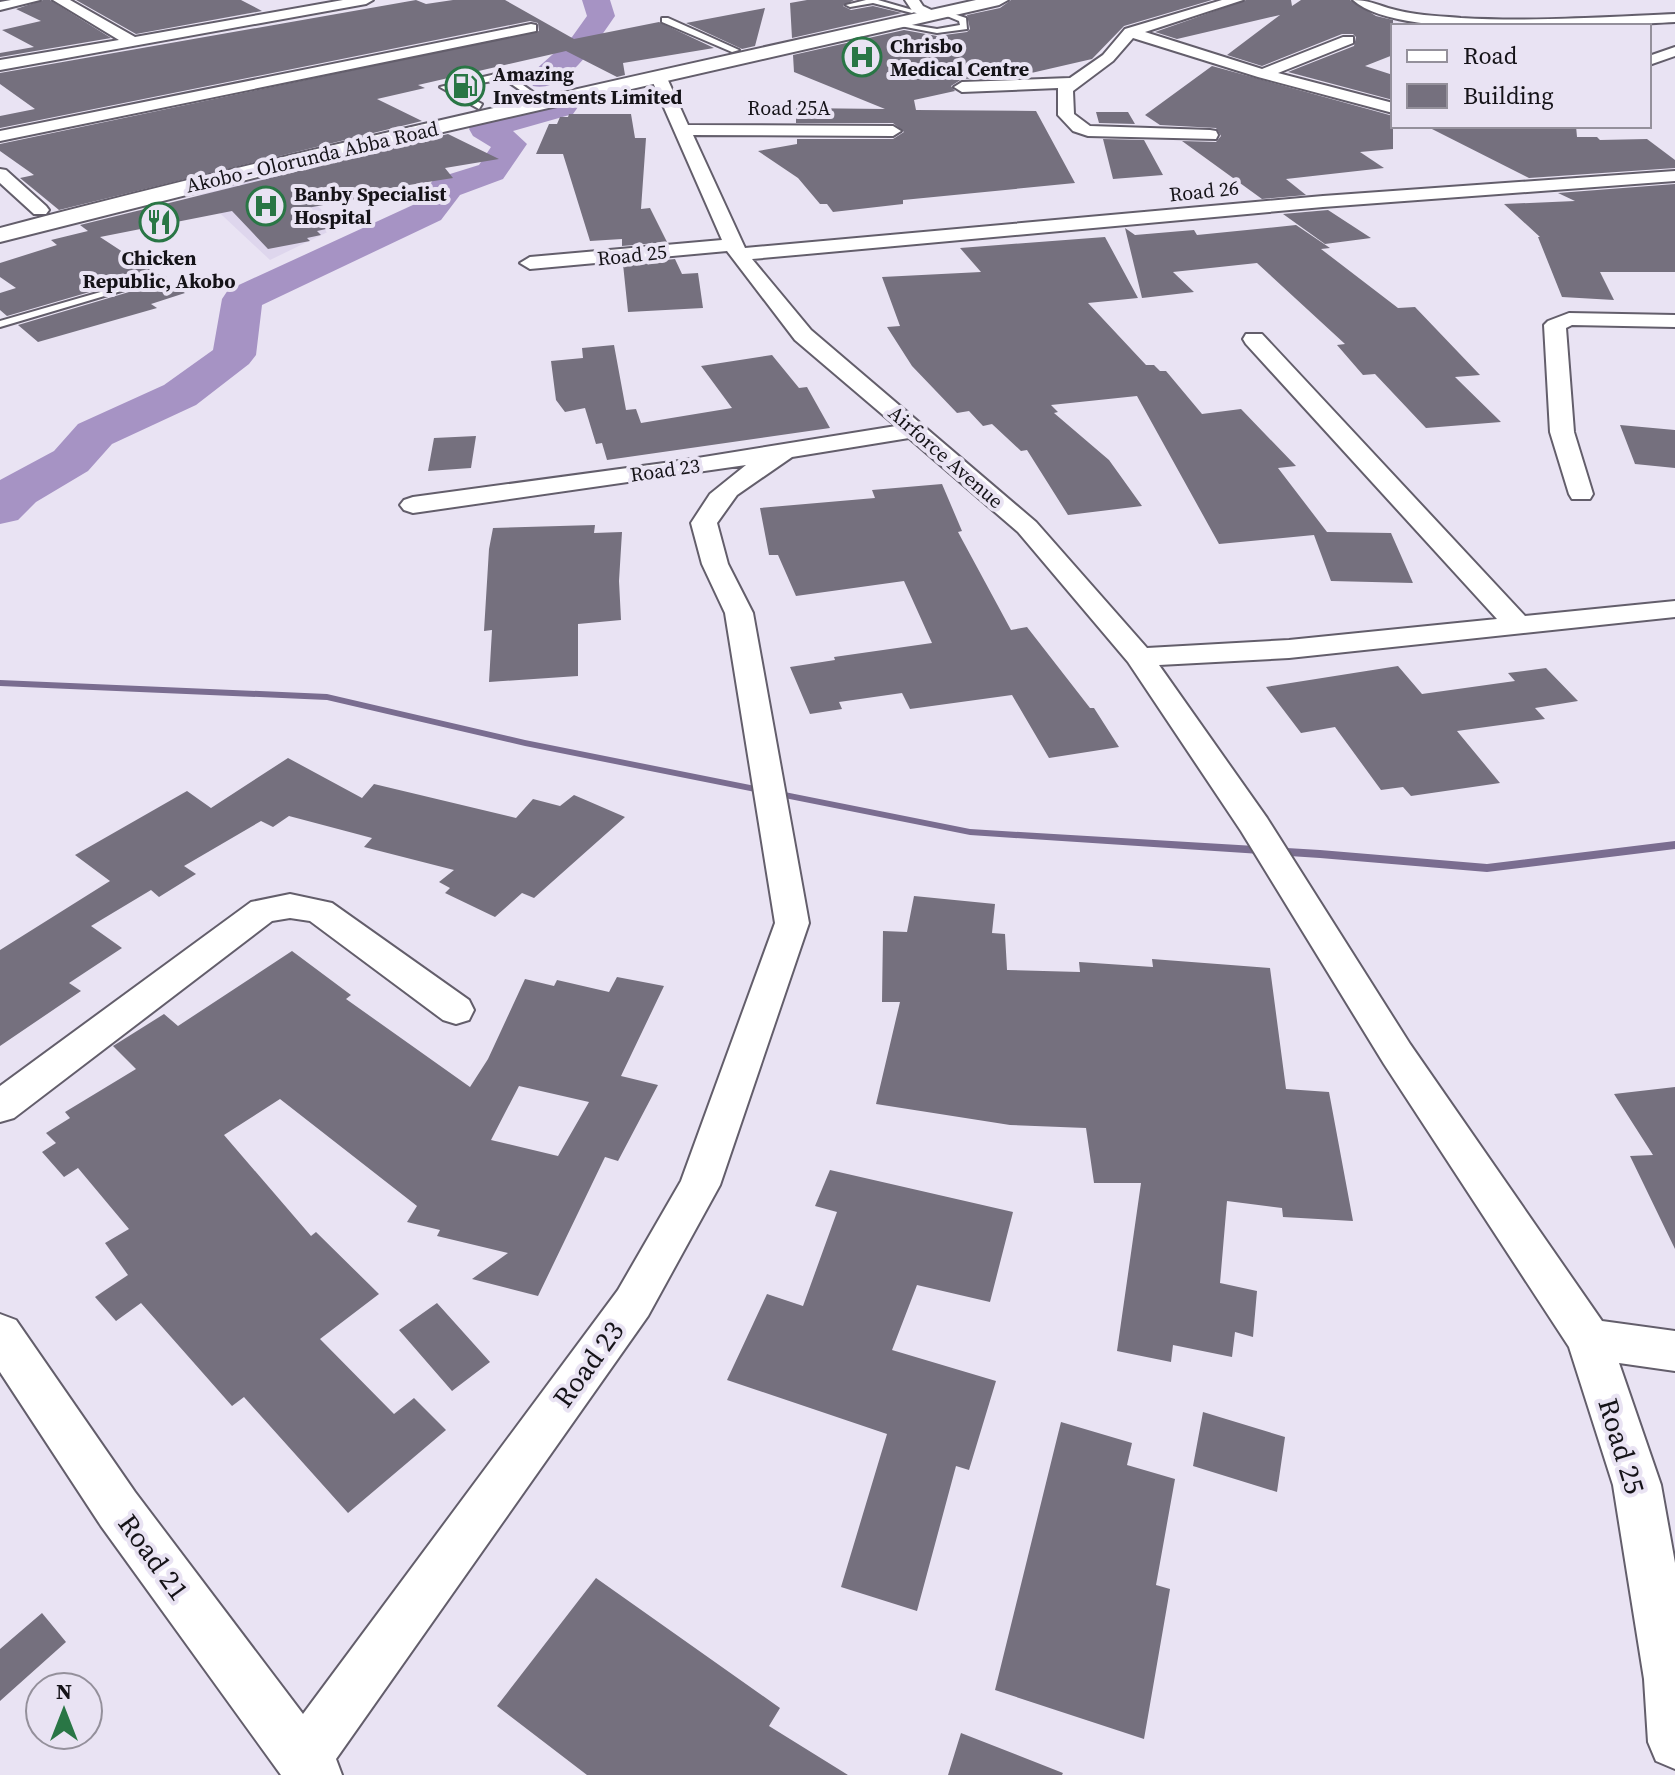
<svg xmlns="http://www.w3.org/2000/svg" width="1675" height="1775" viewBox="0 0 1675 1775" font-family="'Source Serif 4',serif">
  <rect width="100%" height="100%" fill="#e9e3f3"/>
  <path fill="#ded6ed" d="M283,170L338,227L270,260L191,186Z"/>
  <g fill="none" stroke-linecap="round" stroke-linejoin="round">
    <path fill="#7a6d90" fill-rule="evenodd" d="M0,680L327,694L525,740L970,829L1320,850L1487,864L1675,841V849L1487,872L1320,858L970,835L525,746L327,700L0,686Z"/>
    <path fill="#a693c4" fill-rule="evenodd" d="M582,0H610L615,16C598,40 566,94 533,86L529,79L533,72L572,37L587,16Z
      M562,97L573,100L578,107L573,114L513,131L527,144L503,179L460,195L441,220L262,305L256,355L249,364L196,405L112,444L88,471L36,502L18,520L0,524V480L54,451L78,424L164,385L213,350L222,299L228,290L415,204L434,179L479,165L491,147L473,136L469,129L473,122Z"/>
  </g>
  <path fill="#75707e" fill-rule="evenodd" d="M43,0H50L111,38L0,57V53L34,47L2,30L41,21L16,9Z
    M76,0H241L262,11L136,34Z
    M416,0L426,4L453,0H505L574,39L659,22L714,48L623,63L625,75L617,77L566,51L418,85L425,88L377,99L422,121L59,210L20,178L34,175L0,151V144L539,31L538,23L530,21L0,128V116L35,109L0,84V73Z
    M807,0H854L843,6L851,10L873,6L902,13L792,38L790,3Z
    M1011,0H1212L1124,26L1092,59L1014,77L962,79L951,86L955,91L914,100L916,110L1036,111L1075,183L903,200V204L833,212L827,204H820L798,178L758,151L797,144V139H893L904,132L893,123H796V108L885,109L794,72L793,55L904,30L937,36L967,32L970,29L967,15L1000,8Z
    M1246,0H1291L1292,6L1301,0H1350L1376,16L1393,20V55L1365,66L1393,75V100L1288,72L1354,46L1356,37L1353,34H1342L1262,66L1227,55L1280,15L1177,39L1155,32Z
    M765,8L755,46L742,49L686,23Z
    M1212,66L1393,116V149L1360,152L1384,168L1286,179L1306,195L1262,199L1182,141L1216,142L1221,136L1216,128L1160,125L1145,115Z
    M1096,112H1128L1135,124L1099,123Z
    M569,114H631L635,138H646L641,209L650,208L667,242L622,246V239L590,241L563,154H536L549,124H557L560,117H568Z
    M1426,126H1576L1577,137H1597L1600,140L1647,139L1675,160V168L1529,178Z
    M448,134L499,159L445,168L453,178L384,189L388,193L307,208L326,229L317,231L321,235L307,238L310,241L268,249L232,211L100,237L155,273L7,316L0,310V293L16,288L0,277V263L57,245L51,240L88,231L80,225Z
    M1103,139L1144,140L1163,175L1113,179Z
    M1675,184V272H1600L1614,300L1562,297L1538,237H1540L1504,204L1575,201L1558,193Z
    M1328,210L1371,238L1325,244L1283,214Z
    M1296,225L1330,248L1321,249L1398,308L1415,307L1480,375L1455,377L1501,422L1426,428L1375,374L1363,375L1337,345L1345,344L1257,263L1173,272L1194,292L1142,298L1125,228L1135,235L1194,230L1197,235Z
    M1105,237L1138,298L1088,303L1146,365H1154L1160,371H1166L1202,414L1241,409L1296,466L1278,468L1327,532L1391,533L1413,583L1331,581L1314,535L1219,544L1137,396L1051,405L1058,412L1054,413L1109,460L1142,506L1068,515L1027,450L1021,451L992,424L983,426L969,411L957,413L912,366L887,327L900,326L882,277L981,272L960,248Z
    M675,259L682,274L698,273L703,308L628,312L623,264Z
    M166,281L185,293L151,304L157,308L38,342L18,325Z
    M614,345L626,410L636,409L641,423L732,408L701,366L772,355L799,388L807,387L830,428L607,460L602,443L596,444L585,408L565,412L556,400L551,361L583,358L582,348Z
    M1620,425L1675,430V468L1635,464Z
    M476,436L471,468L428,471L434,438Z
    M942,484L962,531L958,532L1011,630L1027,627L1090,708H1094L1119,747L1049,758L1012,695L910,709L902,693L839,702L842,709L810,714L790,667L835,660L834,657L932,643L904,581L796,596L778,555H769L760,508L875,498L872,490Z
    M595,525L594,533L622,532L619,581L621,620L578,624V676L489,682L492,630L484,631L489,549L493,528Z
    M1398,666L1422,694L1515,681L1508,673L1546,668L1578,701L1535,708L1545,719L1457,731L1500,783L1411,796L1403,787L1381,790L1335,727L1301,733L1266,687Z
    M288,758L362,798L374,784L516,818L533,799L560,806L574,795L625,817L534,898L522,893L495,917L445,893L450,888L439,882L454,870L364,847L372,838L289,816L273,827L261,821L184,866L196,874L159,897L151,890L91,926L122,948L69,983L81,991L0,1046V950L110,881L75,855L187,791L211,808Z
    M914,896L995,904L992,933L1005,934L1007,970L1080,972L1079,962L1153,967L1152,959L1270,968L1286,1089L1329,1092L1353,1221L1283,1217L1282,1208L1227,1201L1220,1283L1257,1291L1253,1337L1235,1332L1232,1357L1173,1345L1171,1362L1117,1351L1141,1183H1094L1086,1128L1010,1125L876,1104L900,1002H882L883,931L907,932Z
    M292,951L351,995L346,999L470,1087L488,1059L525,979L554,986L557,980L609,992L617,977L664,986L621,1076L658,1085L618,1161L605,1157L538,1296L472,1279L508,1253L437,1236L440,1230L407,1222L417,1206L280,1099L224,1135L311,1236L316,1232L379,1294L320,1339L394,1414L414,1398L446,1430L348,1513L244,1397L232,1406L141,1303L116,1321L95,1297L128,1275L105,1243L129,1229L78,1168L64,1177L42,1152L56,1143L46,1133L70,1118L65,1112L136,1069L113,1046L164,1014L178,1026ZM519,1086L589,1102L558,1156L491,1140Z
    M1675,1087V1249L1630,1156L1653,1155L1614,1094Z
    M830,1170L1013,1212L990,1302L917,1285L892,1350L996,1381L969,1470L956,1466L917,1611L841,1587L887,1434L727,1380L767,1294L803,1306L837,1212L815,1206Z
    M437,1303L490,1362L452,1391L399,1330Z
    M1203,1412L1285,1437L1277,1492L1193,1466Z
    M1061,1422L1132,1443L1127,1465L1175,1479L1156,1585L1170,1589L1144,1739L995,1690Z
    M596,1578L780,1708L769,1726L848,1775H587L497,1706Z
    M42,1613L66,1642L0,1701V1649Z
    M961,1733L1063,1773L1062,1775H948Z"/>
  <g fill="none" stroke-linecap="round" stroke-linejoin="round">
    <defs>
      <path id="service" d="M866,0H878L916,11L912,13L873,3L850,7L846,5Z
        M942,10L966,18L967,29L937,33L890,24L894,22L937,29L960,25L959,21L942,14Z
        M662,18H668L739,50L732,52L662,22Z
        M496,74L509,75L537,95L530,97L504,79L452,88L482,104L479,109L440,87Z
        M156,276L165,278L0,327V321Z"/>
      <path id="minor" d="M11,0H40L0,10V2Z
        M53,0H70L135,37L343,0H373L366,4L0,70V60L119,40Z
        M905,0H919L923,6L942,15L935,19L913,12Z
        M1222,0H1243L1145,32L1262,69L1343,37H1353V43L1278,73L1393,103V113L1258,77L1133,38L1113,61L1073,91L1074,114L1090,126L1210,130L1216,131L1218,135L1216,139L1088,136L1073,131L1058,115V88L962,92L954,87L962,82L1070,78L1103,55L1125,29Z
        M1353,0C1368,0 1375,4 1388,8C1411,15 1437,16 1461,18C1532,22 1604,17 1675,14V22C1609,25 1400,43 1353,0Z
        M531,24L536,25V31L0,141V131Z
        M1675,47V56L1649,65V56Z
        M659,73L667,78L688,125L893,126L901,131L893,136L693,135L745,248L1323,196L1675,171V181L1323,207L752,259L811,330L1036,522L1147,648L1289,640L1497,619L1246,344L1243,339L1246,334H1262L1525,616L1675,601V617L1289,658L1159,665L1267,818L1410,1044L1602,1321L1675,1331V1371L1619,1363L1661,1485L1675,1563V1769L1656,1761L1648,1742L1644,1679L1613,1485L1569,1347L1384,1064L1241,831L1128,662L1018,532L909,438L792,457L737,495L717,523L728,564L753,613L809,923L720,1185L648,1316L336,1759L342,1775H281L101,1526L0,1372V1314L16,1320L135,1492L303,1714L618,1290L681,1181L775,923L725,613L702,564L691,523L710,494L746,465L413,513L404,510L400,505L404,500L413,497L679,461L896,426L795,340L727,251L530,269L520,263L530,257L722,240L651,78Z
        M0,169L6,170L46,206L49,210L46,214H34L0,183Z
        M1569,313L1675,315V327L1572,325L1566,328L1574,432L1593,494L1590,499H1572L1569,494L1550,432L1544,325L1548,321Z
        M290,894L332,903L469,1000L474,1010L469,1020L456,1024L443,1020L310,921L290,918L272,921L14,1118L0,1122V1086L251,902Z"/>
      <path id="secondary" d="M976,0H1008L999,5L373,148L0,242V228C323,143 650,73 976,0Z"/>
    </defs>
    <use href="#service" stroke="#635e6b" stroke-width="4"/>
    <use href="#minor" stroke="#635e6b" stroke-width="4"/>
    <use href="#secondary" stroke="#635e6b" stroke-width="4"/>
    <use href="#service" fill="#fff" fill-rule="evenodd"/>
    <use href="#minor" fill="#fff" fill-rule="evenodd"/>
    <use href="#secondary" fill="#fff" fill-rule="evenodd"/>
  </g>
  <defs>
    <symbol id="hospital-ring" viewBox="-11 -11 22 22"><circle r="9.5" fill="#e9e3f3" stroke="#297645" stroke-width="1.5"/><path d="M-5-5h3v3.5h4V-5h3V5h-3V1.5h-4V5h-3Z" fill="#297645"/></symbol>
    <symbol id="fuel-ring" viewBox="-11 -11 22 22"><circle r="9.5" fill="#e9e3f3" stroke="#297645" stroke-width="1.5"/><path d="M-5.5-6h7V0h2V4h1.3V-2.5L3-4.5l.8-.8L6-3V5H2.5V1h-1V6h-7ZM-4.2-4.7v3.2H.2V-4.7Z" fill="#297645"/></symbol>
    <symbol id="restaurant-ring" viewBox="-11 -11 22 22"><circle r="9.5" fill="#e9e3f3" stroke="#297645" stroke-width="1.5"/><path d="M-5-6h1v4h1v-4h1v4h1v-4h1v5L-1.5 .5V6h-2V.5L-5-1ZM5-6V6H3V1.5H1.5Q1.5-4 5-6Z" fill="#297645"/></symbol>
  </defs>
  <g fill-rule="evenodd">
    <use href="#hospital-ring" x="840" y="35" width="44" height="44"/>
    <use href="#fuel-ring" x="443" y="64" width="44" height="44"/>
    <use href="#hospital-ring" x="244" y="184" width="44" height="44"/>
    <use href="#restaurant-ring" x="137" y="200" width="44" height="44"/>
  </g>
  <g text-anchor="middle" stroke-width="8" stroke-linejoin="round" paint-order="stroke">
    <g font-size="20" font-weight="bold" fill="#151318" stroke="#e9e3f3" text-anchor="start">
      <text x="890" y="53">Chrisbo<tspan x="890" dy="23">Medical Centre</tspan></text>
      <text x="493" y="81">Amazing<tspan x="493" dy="23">Investments Limited</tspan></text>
      <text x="294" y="201">Banby Specialist<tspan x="294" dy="23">Hospital</tspan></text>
      <text x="159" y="265" text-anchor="middle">Chicken<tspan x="159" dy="23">Republic, Akobo</tspan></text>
    </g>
    <g font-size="20" fill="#151318" stroke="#e9e3f3">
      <text x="789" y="115">Road 25A</text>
      <text transform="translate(312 157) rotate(-13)" y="7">Akobo - Olorunda Abba Road</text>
      <text transform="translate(1204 191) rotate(-6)" y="7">Road 26</text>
      <text transform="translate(632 255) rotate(-6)" y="7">Road 25</text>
      <text transform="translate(946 457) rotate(41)" y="7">Airforce Avenue</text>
      <text transform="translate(665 470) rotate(-8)" y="7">Road 23</text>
    </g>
    <g font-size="28" fill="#151318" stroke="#e9e3f3">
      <text transform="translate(588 1364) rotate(-54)" y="10">Road 23</text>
      <text transform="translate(1622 1446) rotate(73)" y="10">Road 25</text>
      <text transform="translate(154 1557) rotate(54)" y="10">Road 21</text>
    </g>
  </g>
  <rect x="1391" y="24" width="260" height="104" fill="#e9e3f3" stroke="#94909b" stroke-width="2"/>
  <rect x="1407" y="50" width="40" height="12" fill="#ffffff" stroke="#94909b" stroke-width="2"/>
  <text x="1463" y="64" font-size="24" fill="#151318">Road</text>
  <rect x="1407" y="84" width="40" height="24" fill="#75707e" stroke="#94909b" stroke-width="2"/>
  <text x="1463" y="104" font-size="24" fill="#151318">Building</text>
  <g transform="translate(64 1711)"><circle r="38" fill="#e9e3f3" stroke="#94909b" stroke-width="2"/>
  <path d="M0-6L14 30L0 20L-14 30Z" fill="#297645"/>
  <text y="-12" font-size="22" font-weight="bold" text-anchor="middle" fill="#151318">N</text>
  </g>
</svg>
